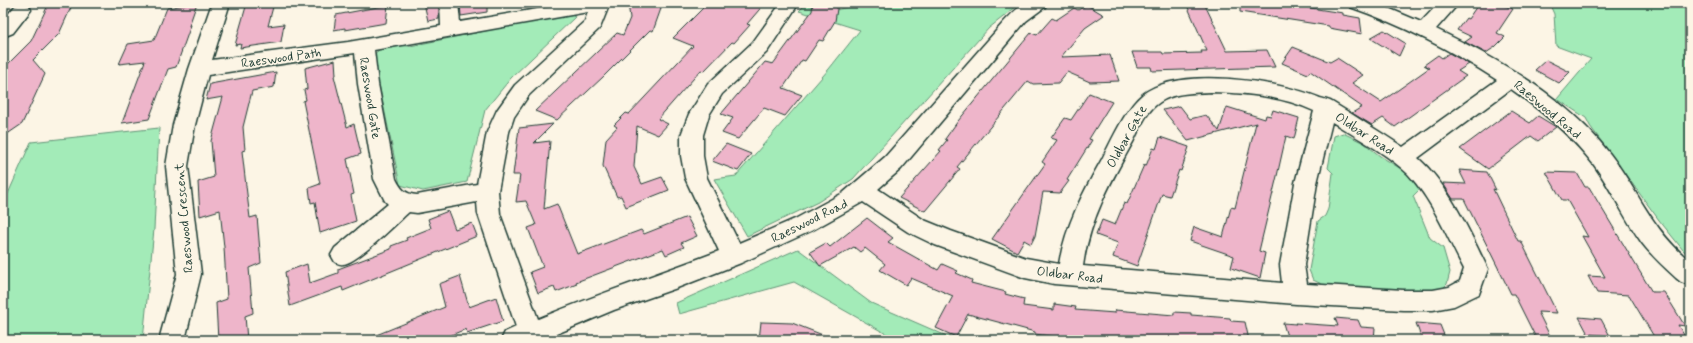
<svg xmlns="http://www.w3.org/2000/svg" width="1693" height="343" viewBox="0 0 1693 343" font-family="Mynerve,sans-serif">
  <rect width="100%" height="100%" fill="#fcf5e5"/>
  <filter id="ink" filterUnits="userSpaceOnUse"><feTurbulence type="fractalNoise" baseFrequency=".025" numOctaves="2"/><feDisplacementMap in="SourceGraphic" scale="8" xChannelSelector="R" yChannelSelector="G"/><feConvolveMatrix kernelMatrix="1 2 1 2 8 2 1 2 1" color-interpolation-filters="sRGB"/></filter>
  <g filter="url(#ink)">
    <path fill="#a3ebb8" stroke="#619476" d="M867,3H1021L989,28L853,179L818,202L747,236L714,179L736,176L829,69L860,30L799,11L805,5L835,10Z
      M1549,3H1690V256L1683,250L1659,220L1590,126L1586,118L1557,99L1591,59L1556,46L1554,14Z
      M570,14L575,17L511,78L485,110L467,182L423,191L400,185L373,55L385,45L410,46Z
      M159,128L154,229L143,340H3V205L31,142Z
      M1343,133L1364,143L1380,156L1406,172L1421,188L1413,196L1430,238L1443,248L1450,272L1447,284L1439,292L1328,287L1313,280L1309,270L1318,221L1325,216L1328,209L1333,173L1328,168L1334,136Z
      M798,249L871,303L956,340H897L794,282L679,314L676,303Z"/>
    <path fill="#eeb5ca" stroke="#1f3d34" d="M49,3H73L59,34L33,60L45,74L22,124L3,137V69L31,41Z
      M197,3L189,26L191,25L176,67L168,69L149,119L122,123L145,61L119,64L128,44L154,40L167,8Z
      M247,3H274L268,26L284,24L281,42L240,48L241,44L235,45Z
      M424,3H439V19L428,21Z
      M460,3H487V12L461,16Z
      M628,3H663L653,31L650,30L603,77L557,120L535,111L617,33L623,35L630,18Z
      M708,3H765L747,24L750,25L734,43L732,42L704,71L701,70L658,119L668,124L658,135L637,126L634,167L642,184L662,177L669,190L626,207L621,196L617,197L603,166L606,139L617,127L614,125L626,113L629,114L693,46L673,38Z
      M813,3H838L835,21L823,41L819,40L805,61L802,60L783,88L802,95L785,116L764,108L738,139L722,133L733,118L721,114L765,62L773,64L812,11Z
      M1186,3H1204L1227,51L1267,50L1275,67L1152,71L1151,67H1137L1132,52H1162L1163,54L1202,53L1201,51H1207Z
      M1240,3H1278L1343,13V15L1360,18L1362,34L1329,28V26L1240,12Z
      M1479,3H1498L1513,9L1497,33L1505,37L1495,47L1486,53L1465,42L1472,37L1457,30L1466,18L1468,19Z
      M388,5L386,23L345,30V28L334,30L336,15Z
      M1087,5L1104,15L1085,28L1061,57L1110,55L1119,81L1090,82L1067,72L1058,83L1033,84L1028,81L957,167L960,169L925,211L899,198L941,151L939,150L947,140L945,139L958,121L1031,33L1037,35L1052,18L1056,20L1074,8L1078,10Z
      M1384,30L1405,43L1399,56L1370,38Z
      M1293,47L1330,62L1337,58L1363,75L1352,83L1381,102L1429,68L1424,65L1438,55L1442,58L1449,53L1469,64L1458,71L1466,76L1395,127L1383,118L1372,125L1352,113L1362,107L1310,71L1308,74L1282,63Z
      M335,60L336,75L334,76L347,127L354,124L361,154L347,159L354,194L351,195L356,221L320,233L315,202L311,203L309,188L320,184L303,101L306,100L304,90L307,89L305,68Z
      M1546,60L1570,72L1559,83L1535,70Z
      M276,72L274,87L252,91L243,127L245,150L242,151L246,186L250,218L257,216L261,263L249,268L253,313L245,316L247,340H218L216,303L227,299L224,247L220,210L200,216L198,182L214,177L211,141L223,97L206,100L210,84Z
      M1089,93L1112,102L1089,139L1092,140L1067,180L1069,181L1060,193L1043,192L1035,236L1031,244L1024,240L1017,252L992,239L1045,164L1042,162L1057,140L1051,138L1065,118L1071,120Z
      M1180,106L1190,119L1206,115L1219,131L1227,107L1265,119L1266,115L1271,116L1273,110L1299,118L1294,139L1286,136L1277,176L1259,251L1265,253L1260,278L1231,268L1234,256L1190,241L1194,227L1223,237L1231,207L1235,208L1256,123L1188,141L1163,110Z
      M1511,111L1530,123L1538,116L1556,127L1538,141L1531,136L1488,169L1460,149Z
      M553,124L534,143L550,141L544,209L557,204L577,254L641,230L644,234L687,217L697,236L681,243L684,247L666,255L663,249L576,282L577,284L556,292L554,287L538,293L530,272L543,267L528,228L536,225L526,201L516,202L520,175H513L519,128Z
      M1160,137L1189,147L1181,171L1179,170L1170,196L1162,194L1137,266L1113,257L1118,243L1096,235L1102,220L1115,225L1124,203L1127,204L1144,165L1146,166L1153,148L1156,149Z
      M726,144L751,154L738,171L712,161Z
      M1459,170L1487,172L1496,190L1493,189L1518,241H1521L1557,313L1538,312L1552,340H1537L1514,294H1511L1464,199H1453L1446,188L1443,183L1466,184Z
      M1546,172L1577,173L1585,187H1589L1652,292H1664L1685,326L1678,325L1687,340H1656L1629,295L1597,293L1588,276L1605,277L1582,236L1588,237L1567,200H1562Z
      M448,211L455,229L472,223L477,236L343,291L342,287L290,306L285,272L307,264L310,283L338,273V269L391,249V246L407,240L406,238L431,228L428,219Z
      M867,218L893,238L888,242L938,270L942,264L958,271L956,273L972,280L971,283L1006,292L1005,294L1024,299L1023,306L1054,310V304L1076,307L1075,310L1115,313V310L1174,315V312L1191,313V315L1230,318L1231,321L1245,322L1249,340H1078L1035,334V332L968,314L956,337L936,328L953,296L911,278L906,285L880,270L885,264L865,248L860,252L854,247L820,266L810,252L826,243L830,247Z
      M460,276L469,307L496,297L503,321L467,333L466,329L439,340H364L445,307L439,284Z
      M1579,317L1601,319L1610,336L1588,334Z
      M1335,318L1358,320L1361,327L1375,328L1374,340H1288L1283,323L1296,324L1295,323L1338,326Z
      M761,322L792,323L833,339V340H759Z
      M1416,323L1440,325L1446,340H1422Z"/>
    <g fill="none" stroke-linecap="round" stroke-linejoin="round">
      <defs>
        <path id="minor" d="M212,3H230L212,60L348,42L441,26L440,3H458L460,22L573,3H610L600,28L529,95L514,117L509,132L498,191L500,214L538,319C598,294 659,274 719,251L685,178L681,156V135L689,114L708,84L753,42L781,3H799L767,52L722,94L709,115L703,135V156L707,178L739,243L795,219L843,193L885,157L1003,23C1021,4 1022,3 1047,3L1045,7L1026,21L901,169L878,189L924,220L951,231L1026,258L1059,264C1065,227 1083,192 1102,159C1112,140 1126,108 1142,95C1177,65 1281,81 1320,98C1324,99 1329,100 1332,102C1355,116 1380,132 1403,147L1497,80C1451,50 1402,25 1350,7L1348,3H1376L1421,22L1439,3H1459L1436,29C1500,60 1566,97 1610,154C1639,192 1651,229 1690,261V285L1681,282L1676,278C1664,267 1652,256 1642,243C1624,218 1612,190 1594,165C1571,135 1542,111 1511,89L1418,158C1449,185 1470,233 1488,269L1479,294L1454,306L1433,310H1403L1296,304L1054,284L1025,278L935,245L908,232L863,202L811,231L741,263L677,288L614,310L542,340H501L505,332L516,327L478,214L477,202L417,213L409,212C398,222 356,264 343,264C341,265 337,263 335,262L331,255L335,248L388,204L385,201L374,179L358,84L355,53L208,75L195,125L188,166L201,274L185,340H159L177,274L166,166L173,125L189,69ZM588,12L585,21L515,85L497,110L487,132L477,184L417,195C405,194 401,189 396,179L378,84L374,50ZM1211,92C1246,93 1282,96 1314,111L1295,183L1280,265L1282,283L1083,266C1089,221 1111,181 1133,142C1140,128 1146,111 1160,102C1175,92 1195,93 1211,92ZM1332,122C1356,137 1389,155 1408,174C1433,201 1447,237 1464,269L1460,281L1449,287L1433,290H1403L1307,284L1304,265L1317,183Z
          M22,4L29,6L31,10L13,33L3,37V20L15,6Z"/>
      </defs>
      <use href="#minor" stroke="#1f3d34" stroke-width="3"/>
      <use href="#minor" fill="#fcf5e5" fill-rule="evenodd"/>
    </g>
  </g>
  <g text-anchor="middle" stroke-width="3.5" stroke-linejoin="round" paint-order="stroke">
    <g font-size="13" fill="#1f3d34" stroke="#fcf5e5">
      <text transform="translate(281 57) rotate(-8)" y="5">Raeswood Path</text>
      <text transform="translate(371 98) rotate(81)" y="5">Raeswood Gate</text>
      <text transform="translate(1548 109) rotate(40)" y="5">Raeswood Road</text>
      <text transform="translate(1365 133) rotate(33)" y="5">Oldbar Road</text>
      <text transform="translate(1126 136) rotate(-61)" y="5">Oldbar Gate</text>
      <text transform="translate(183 218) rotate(-95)" y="5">Raeswood Crescent</text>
      <text transform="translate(809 220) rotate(-26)" y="5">Raeswood Road</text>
      <text transform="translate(1070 274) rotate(7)" y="5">Oldbar Road</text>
    </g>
  </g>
  <rect width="1693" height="343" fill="none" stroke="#fcf5e5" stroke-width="16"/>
  <rect x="8" y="8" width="1677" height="327" fill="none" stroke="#1f3d34" stroke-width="1.5" filter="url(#ink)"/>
</svg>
